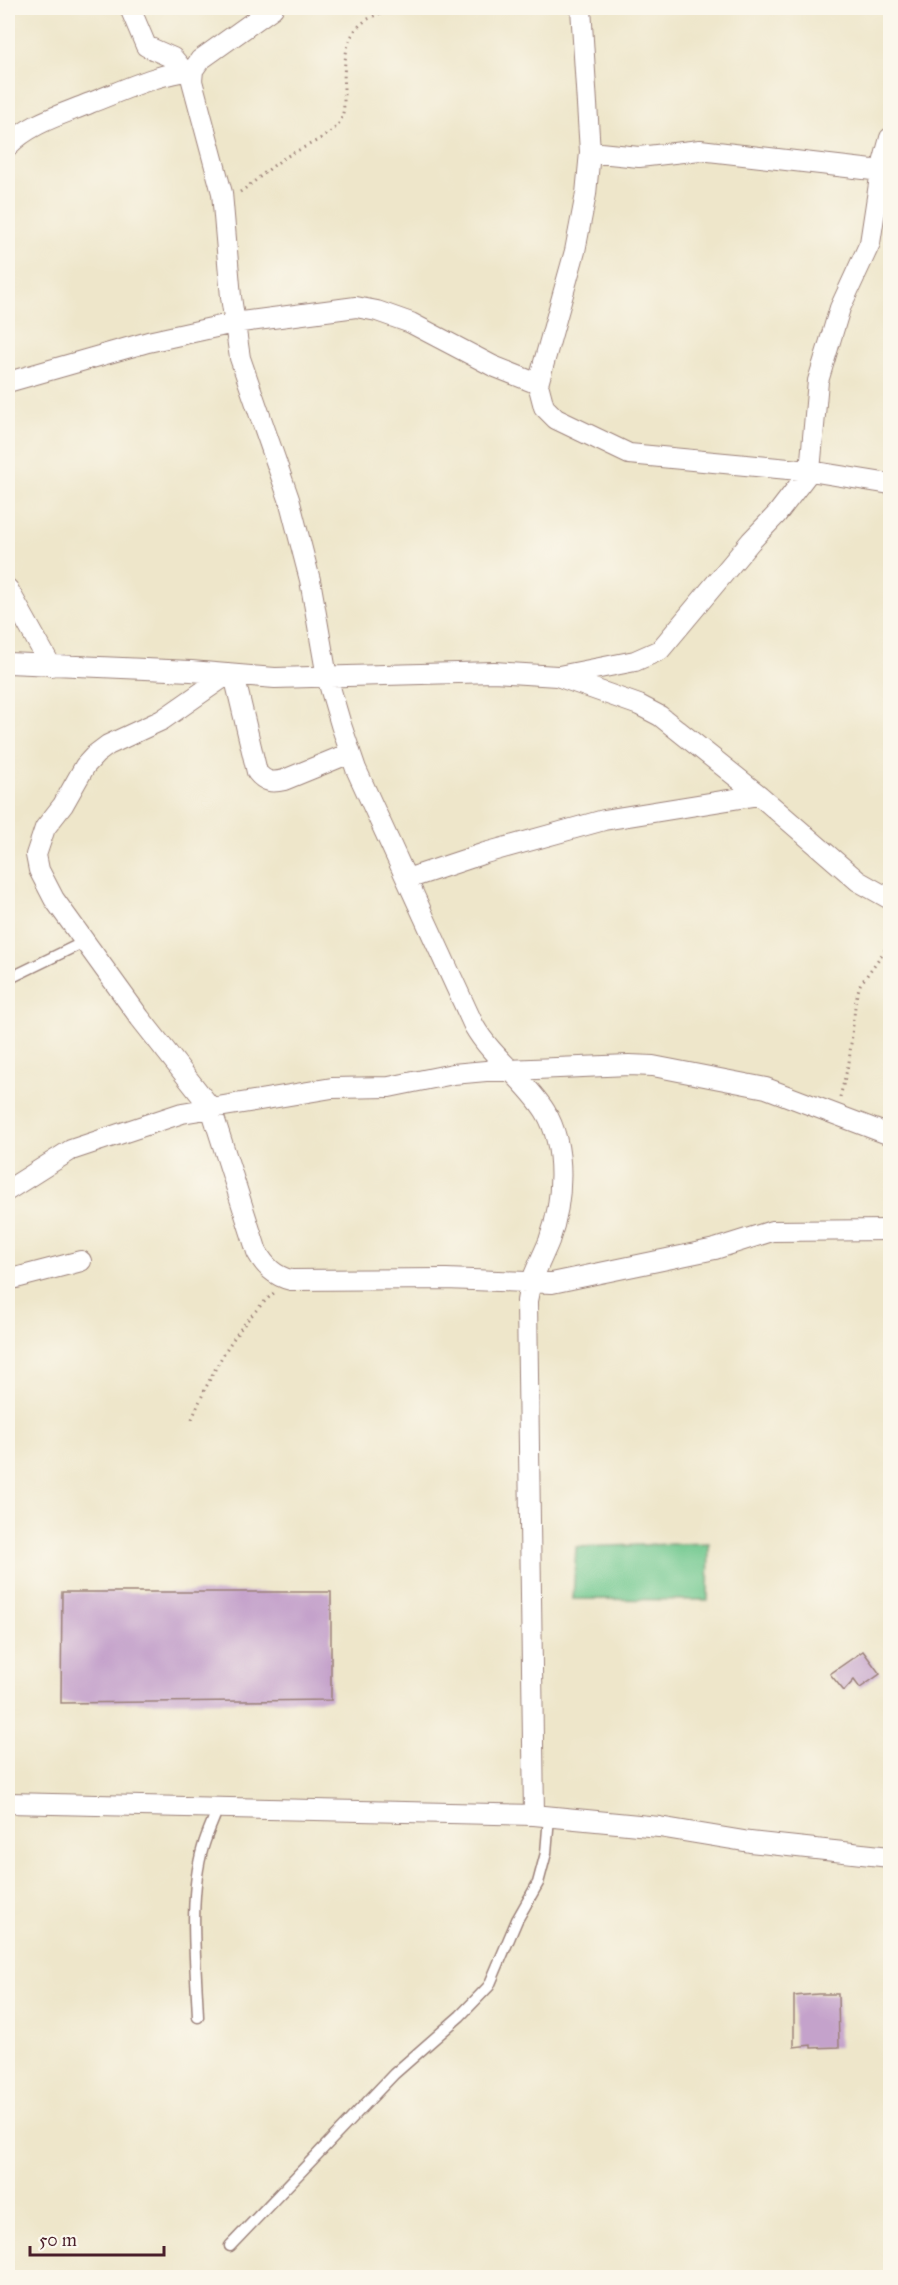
<svg xmlns="http://www.w3.org/2000/svg" width="898" height="2285" viewBox="0 0 898 2285" font-family="'IM FELL Great Primer',serif">
  <rect width="100%" height="100%" fill="#fbf7ec"/>
  <filter id="ink" filterUnits="userSpaceOnUse"><feTurbulence type="fractalNoise" baseFrequency=".0167" numOctaves="2"/><feDisplacementMap in="SourceGraphic" scale="12" xChannelSelector="R" yChannelSelector="G"/><feConvolveMatrix kernelMatrix="1 2 1 2 8 2 1 2 1" color-interpolation-filters="sRGB"/></filter>
  <filter id="wash" filterUnits="userSpaceOnUse"><feTurbulence type="fractalNoise" baseFrequency=".008" numOctaves="4" result="noise"/><feDisplacementMap in="SourceGraphic" scale="24" xChannelSelector="R" yChannelSelector="G"/><feGaussianBlur stdDeviation="1.35" result="paint"/><feColorMatrix in="noise" values="0 0 0 0 0 0 0 0 0 0 0 0 0 0 0 0 0 1.4 0 .05"/><feComposite in="paint" operator="in"/></filter>
  <g filter="url(#wash)">
    <rect width="100%" height="100%" fill="#eee6ca"/>
    <path fill="#6fc88e" stroke="#5c745c" stroke-width="1.5" d="M709,1543L708,1600L573,1599L576,1547Z"/>
    <g id="blocks">
      <path fill="#c4a2cb" d="M62,1592H331V1700L61,1703Z
        M863,1651L880,1674L860,1688L854,1680L844,1691L830,1674Z
        M818,1994H838L839,2047L811,2048V2045L794,2047V1996Z"/>
    </g>
  </g>
  <g filter="url(#ink)">
    <use href="#blocks" fill-opacity="0" stroke="#9c827a" stroke-width="1.5"/>
    <g fill="none" stroke-linecap="round" stroke-linejoin="round">
      <defs>
        <path id="service" d="M8,979L84,942
          M198,2017C196,1964 188,1897 203,1847C207,1833 213,1821 218,1808
          M230,2246L394,2074L460,2016L489,1986L517,1920L538,1883L546,1853L549,1817"/>
        <path id="minor" d="M130,8L146,46L173,58L184,71
          M273,8L200,60L193,70L192,81L222,193L231,297L240,358L289,499L310,580L327,677L341,725L356,769L474,1026C493,1059 525,1079 545,1111C567,1147 563,1202 549,1241C541,1261 530,1279 527,1301L534,1815
          M581,8L590,152L586,194L575,251L538,384L544,407L556,419L629,454L810,471L890,484
          M8,146C30,123 61,115 90,103C124,90 156,74 193,70
          M590,152L639,157L700,150L881,171
          M8,382L148,342L234,323L356,307L377,311L411,323L493,366L538,384
          M8,589L51,666
          M8,663L191,671L275,678L494,672L557,676L639,705L660,716L759,795L858,881L890,899
          M228,674L162,720L108,745L96,754L85,766L63,805L45,828L36,855L39,870L54,899L140,1018L211,1108L257,1252C265,1266 274,1276 291,1280L446,1279L552,1283L715,1249L772,1231L890,1230
          M234,675L257,772C265,782 272,783 284,780L350,753
          M559,676L635,661L660,650L751,541L777,514L810,471L818,381L840,308L870,243L881,171L890,138
          M407,879L485,853L604,820L759,795
          M8,1190L71,1150L182,1113L332,1088L389,1087L453,1074L486,1071L629,1065L653,1066L766,1088L890,1135
          M8,1280L81,1261
          M8,1803L534,1815L659,1827L750,1842L890,1857"/>
      </defs>
      <use href="#service" stroke="#9c827a" stroke-width="13"/>
      <use href="#minor" stroke="#9c827a" stroke-width="22"/>
      <path stroke="#9c827a" stroke-width="3" stroke-dasharray="1.5 4.5" stroke-linecap="butt" d="M240,192C255,182 268,169 284,158C297,150 326,138 335,128C345,119 344,105 344,93C344,43 346,20 398,8
        M840,1097L849,1062L856,998L860,985L890,943
        M192,1419C213,1369 234,1328 275,1292"/>
      <use href="#service" stroke="#fff" stroke-width="10"/>
      <use href="#minor" stroke="#fff" stroke-width="20"/>
    </g>
  </g>
  <rect width="898" height="2285" fill="none" stroke="#fbf7ec" stroke-width="30"/>
  <path d="M30 2246v9h134v-9" fill="none" stroke="#4a1f2b" stroke-width="3"/>
  <text x="39" y="2246" font-size="18" fill="#4a1f2b" stroke="#fbf7ec" stroke-width="4.5" paint-order="stroke">50 m</text>
</svg>
